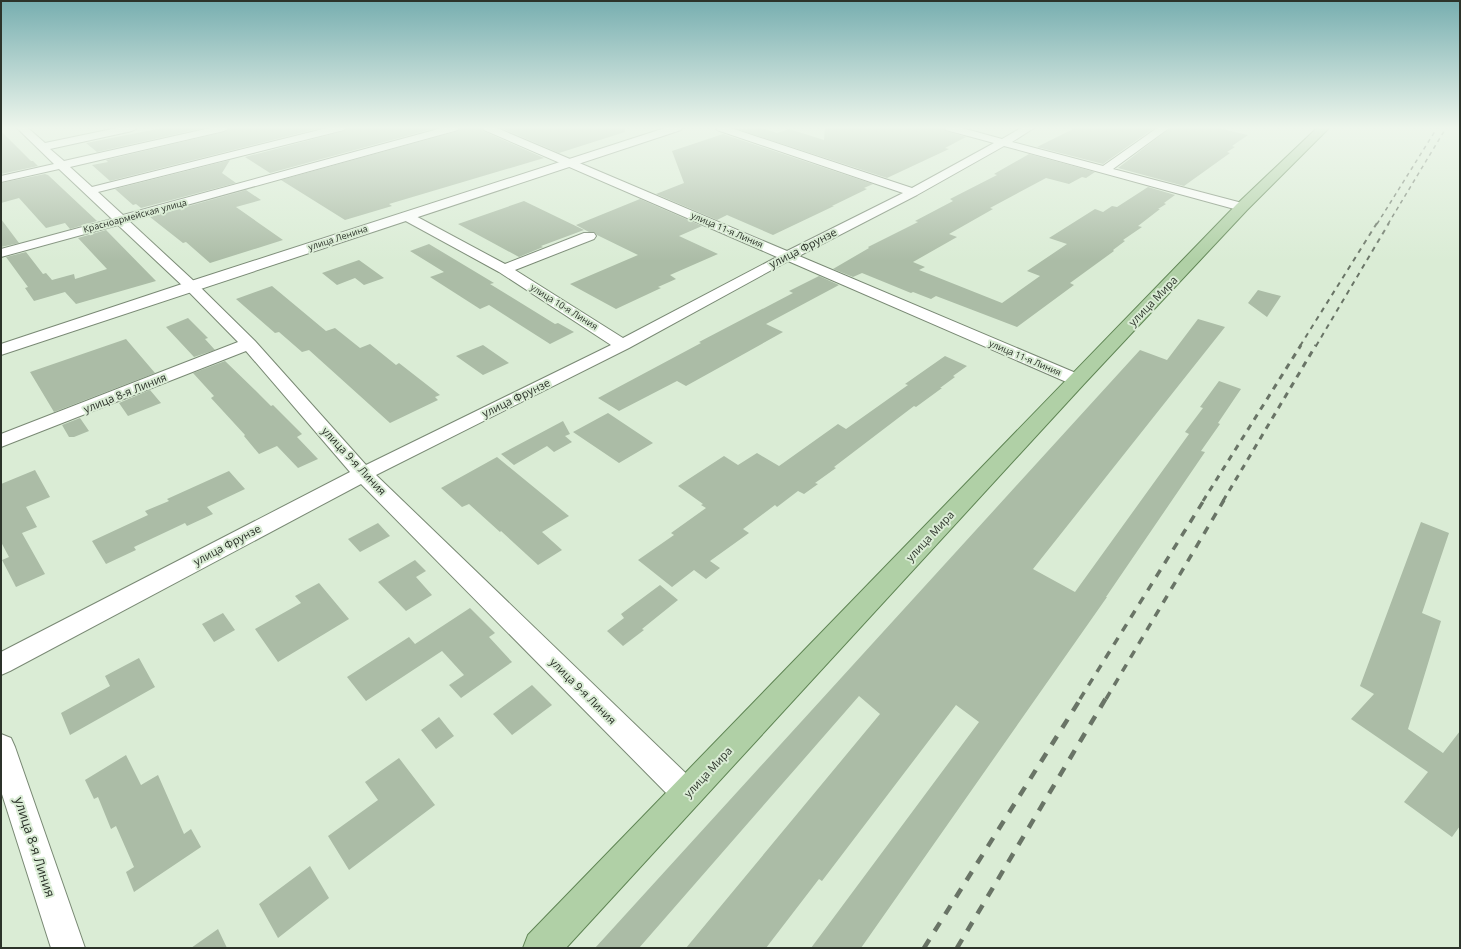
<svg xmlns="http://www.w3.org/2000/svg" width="1461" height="949" viewBox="0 0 1461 949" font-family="'Open Sans',sans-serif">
  <rect width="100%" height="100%" fill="#daecd5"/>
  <path fill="#abbca6" d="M162,128H203L97,152L86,143Z
    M230,128H320L110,181L92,165L108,162L106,160L224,132Z
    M346,128H436L270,173L245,157L344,131Z
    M460,128H482L483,131L544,158L389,204L392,206L345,220L281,180L458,131Z
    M501,128H625V132L559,153Z
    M762,128L777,133L789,129L824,140L825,128H944L946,131L966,137L945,148L949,149L887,178L737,129Z
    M1075,128H1154L1103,164L1037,147Z
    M1170,128H1218L1248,135L1232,146L1235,147L1227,152L1230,153L1184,186L1118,168Z
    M1,131L31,161H33L38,166L1,174Z
    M723,134L873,184L864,188L867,189L832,206H834L773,235L727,215L717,220L656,194L684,183L672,151Z
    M1029,154L1095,172L1086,178L1082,177L1069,184L1046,178L990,208L993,209L949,234L957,237L913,262L925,267L919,270L1002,303L1040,276L1027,271L1067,244L1049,238L1095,209L1103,212L1112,206L1117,207L1148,187L1175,195L1164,203L1166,204L1158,209H1160L1138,226L1142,227L1123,240L1125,241L1113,250L1114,251L1070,283L1074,285L1017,327L936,296L931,299L913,292L911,293L862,273L853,277L833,269L869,248L868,247L918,222L915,221L953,201L950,199L997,175L994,174Z
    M230,160L222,173L236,183L141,208L136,204L133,205L115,189Z
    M45,174L48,175L97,221L70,229L65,223L46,228L19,198L1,203V183Z
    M246,190L261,200L236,207L283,240L210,263L186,242L183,243L150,217Z
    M640,199L702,226L679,236L718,254L670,275L676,279L658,287L661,288L616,309L570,284L638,255L597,235L594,232H589L576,225Z
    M524,201L584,230L541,246L543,247L519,257L458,224Z
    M1,219L19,243L1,247Z
    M106,230L156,281L76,304L65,292L34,301L25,288L28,287L6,257L26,252L43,274L46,273L52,280L74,274L75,279L107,269L78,238Z
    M429,244L494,283L490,284L555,324L558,323L574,332L550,344L489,305L480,309L430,277L444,272L410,251Z
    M359,260L384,278L364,285L355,278L337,285L322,273Z
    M819,276L839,285L766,324L783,332L733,360L686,386L677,381L619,411L598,398L701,343L699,342L793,293L789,291Z
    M272,286L326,331L335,328L360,348L370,344L396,365L399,363L440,395L435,397L438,400L390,423L309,350L302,352L279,332L275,333L236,299Z
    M1258,290L1281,296L1267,317L1248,303Z
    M188,318L208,338L205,339L215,350L194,357L166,327Z
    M1198,319L1225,327L1033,569L1075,592L1189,434L1185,432L1203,408L1200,407L1219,381L1241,389L1218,423L1220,424L1201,451L1205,452L1106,597H1107L861,948H811L979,722L956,705L822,881L819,879L766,948H686L880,714L859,696L639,948H595L1140,350L1167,360Z
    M126,339L155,373L54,412L30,372Z
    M483,345L509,363L483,375L456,356Z
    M945,356L967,366L953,376L955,377L940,388H942L916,407L914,406L834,467L836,468L815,483L818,484L804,494L798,491L777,507L775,505L743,529L749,533L710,561L720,568L706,579L694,570L672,587L638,560L674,535L671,533L706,508L701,505L703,504L678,486L724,456L738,465L757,453L779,466L838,424L846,429L908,385L905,384Z
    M225,361L258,393L271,406L273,405L302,434L297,437L318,459L298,468L277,446L259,454L244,436L245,435L211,398L214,396L193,373Z
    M150,390L161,403L128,416L119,403Z
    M608,413L653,443L619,463L573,432Z
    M80,418L89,431L74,437H69L62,425Z
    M563,421L570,434L565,436L572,442L554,452L547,446L514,465L501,454Z
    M497,457L569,516L542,532L562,550L538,565L501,531L500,532L469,504L462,507L441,488Z
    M35,470L50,497L26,507L37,527L22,533L45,574L16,587L2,560L9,557L1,542V484Z
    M229,471L245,489L207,507L213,514L187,526L185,523L134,547L136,550L106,564L92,541L148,515L145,511L169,501L167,499Z
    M1421,522L1449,533L1422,613L1441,621L1408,729L1443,753L1460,731V826L1452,837L1404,802L1428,772L1351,719L1374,694L1360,686Z
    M378,523L390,536L360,552L348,539Z
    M415,560L426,571L416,577L432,595L406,611L378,582Z
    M319,583L349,619L278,662L255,629L301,603L295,596Z
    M660,585L678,600L642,629L644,630L623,646L607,631L624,618L621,614Z
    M470,608L495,633L489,637L512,662L461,698L449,685L464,675L442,651L366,701L347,677L409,637L415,644Z
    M223,613L235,630L214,642L202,624Z
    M139,658L155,687L70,735L61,713L110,686L105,676Z
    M532,685L552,705L512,735L493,714Z
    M439,717L454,736L436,749L421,730Z
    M126,755L141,785L158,775L184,834L191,829L201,847L134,892L126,872L134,867L116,826L111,829L98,797L94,799L85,780Z
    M399,758L435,805L349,870L328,836L378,800L365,782Z
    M310,866L329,898L278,938L259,904Z
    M218,929L227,948H191Z"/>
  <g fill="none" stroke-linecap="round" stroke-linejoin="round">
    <defs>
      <path id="minor" d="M17,128H28L45,143L117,128H137L132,131L50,149L64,161L210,128H229L224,131L70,167L92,187L327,128H345L344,130L98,192L123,215L442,128H459L458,130L129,221L196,283L255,341L366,465L611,345L499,272L402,219L400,216L402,213H410L505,264L584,233H594L596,236L594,239L515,270L623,338L777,257L484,130L483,128H497L787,251L903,193L717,130L716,128H731L912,188L994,143L946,130L945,128H962L1002,139L1021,128H1034L1012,142L1103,166L1157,128H1169L1113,169L1246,204L1248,207L1246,210H1238L1004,146L917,195L799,256L1083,376L1086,380L1083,384L1077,385L1071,384L788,261L629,348L376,475L697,784L702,794L697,804L687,808L677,804L361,484L10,671L1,675V652L350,472L246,351L1,447V434L238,342L186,289L118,225L1,257V249L112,219L59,169L1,182V176L54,164Z
        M1,734L11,738L15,747L85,948H51L1,791Z"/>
      <path id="secondary" d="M665,128H682L681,130L1,355V344L185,283Z"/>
      <path id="primary" d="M1317,128H1329L1247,210L1084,384L566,948H523L528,935L1237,204Z"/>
    </defs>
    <use href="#minor" stroke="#798974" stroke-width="2"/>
    <use href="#secondary" stroke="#798974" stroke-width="2"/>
    <use href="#primary" stroke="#5f8554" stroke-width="2"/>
    <use href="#minor" fill="#fff" fill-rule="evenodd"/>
    <use href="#secondary" fill="#fff" fill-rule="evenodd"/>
    <use href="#primary" fill="#b0d0a6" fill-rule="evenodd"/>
    <path stroke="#697466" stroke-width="1.5" stroke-dasharray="4 4" stroke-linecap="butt" d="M1377,224L1437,128
      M1388,224L1446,128"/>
    <path stroke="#697466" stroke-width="2" stroke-dasharray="5 5" stroke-linecap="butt" d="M1300,346L1377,223
      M1316,346L1389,223"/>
    <path stroke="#697466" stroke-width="3" stroke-dasharray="6 6" stroke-linecap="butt" d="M1203,501L1301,345
      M1223,501L1316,345"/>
    <path stroke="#697466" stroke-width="3.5" stroke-dasharray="8 8" stroke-linecap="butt" d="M1080,699L1204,500
      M1106,699L1224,500"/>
    <path stroke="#697466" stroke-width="4.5" stroke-dasharray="10 10" stroke-linecap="butt" d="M924,948L1081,698
      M957,948L1106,698"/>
  </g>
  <linearGradient id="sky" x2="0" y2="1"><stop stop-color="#77aeb0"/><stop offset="0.49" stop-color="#eef6ec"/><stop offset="1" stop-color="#eef6ec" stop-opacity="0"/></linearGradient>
  <rect width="1461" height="261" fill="url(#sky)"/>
  <g text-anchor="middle" stroke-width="4" stroke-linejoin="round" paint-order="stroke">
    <g font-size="9" fill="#2c332a" stroke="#daecd5">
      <text transform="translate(135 216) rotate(-15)" y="3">Красноармейская улица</text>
      <text transform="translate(727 230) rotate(23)" y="3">улица 11-я Линия</text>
      <text transform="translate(338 238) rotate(-18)" y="3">улица Ленина</text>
      <text transform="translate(564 307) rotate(32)" y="3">улица 10-я Линия</text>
      <text transform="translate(1025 358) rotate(23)" y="3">улица 11-я Линия</text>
    </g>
    <g font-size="11" fill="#2c332a" stroke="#daecd5">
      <text transform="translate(803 248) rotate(-27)" y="4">улица Фрунзе</text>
      <text transform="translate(1153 301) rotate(-46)" y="4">улица Мира</text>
      <text transform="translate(125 393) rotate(-22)" y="4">улица 8-я Линия</text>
      <text transform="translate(516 398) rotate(-26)" y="4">улица Фрунзе</text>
      <text transform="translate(354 461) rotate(47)" y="4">улица 9-я Линия</text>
      <text transform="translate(930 536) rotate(-47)" y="4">улица Мира</text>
      <text transform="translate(227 545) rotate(-28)" y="4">улица Фрунзе</text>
      <text transform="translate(583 691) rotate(45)" y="4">улица 9-я Линия</text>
      <text transform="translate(708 772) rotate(-47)" y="4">улица Мира</text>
    </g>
    <g font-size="13" fill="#2c332a" stroke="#daecd5">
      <text transform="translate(35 847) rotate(72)" y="5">улица 8-я Линия</text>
    </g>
  </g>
  <rect width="1461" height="949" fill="none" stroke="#2c332a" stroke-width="4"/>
</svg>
